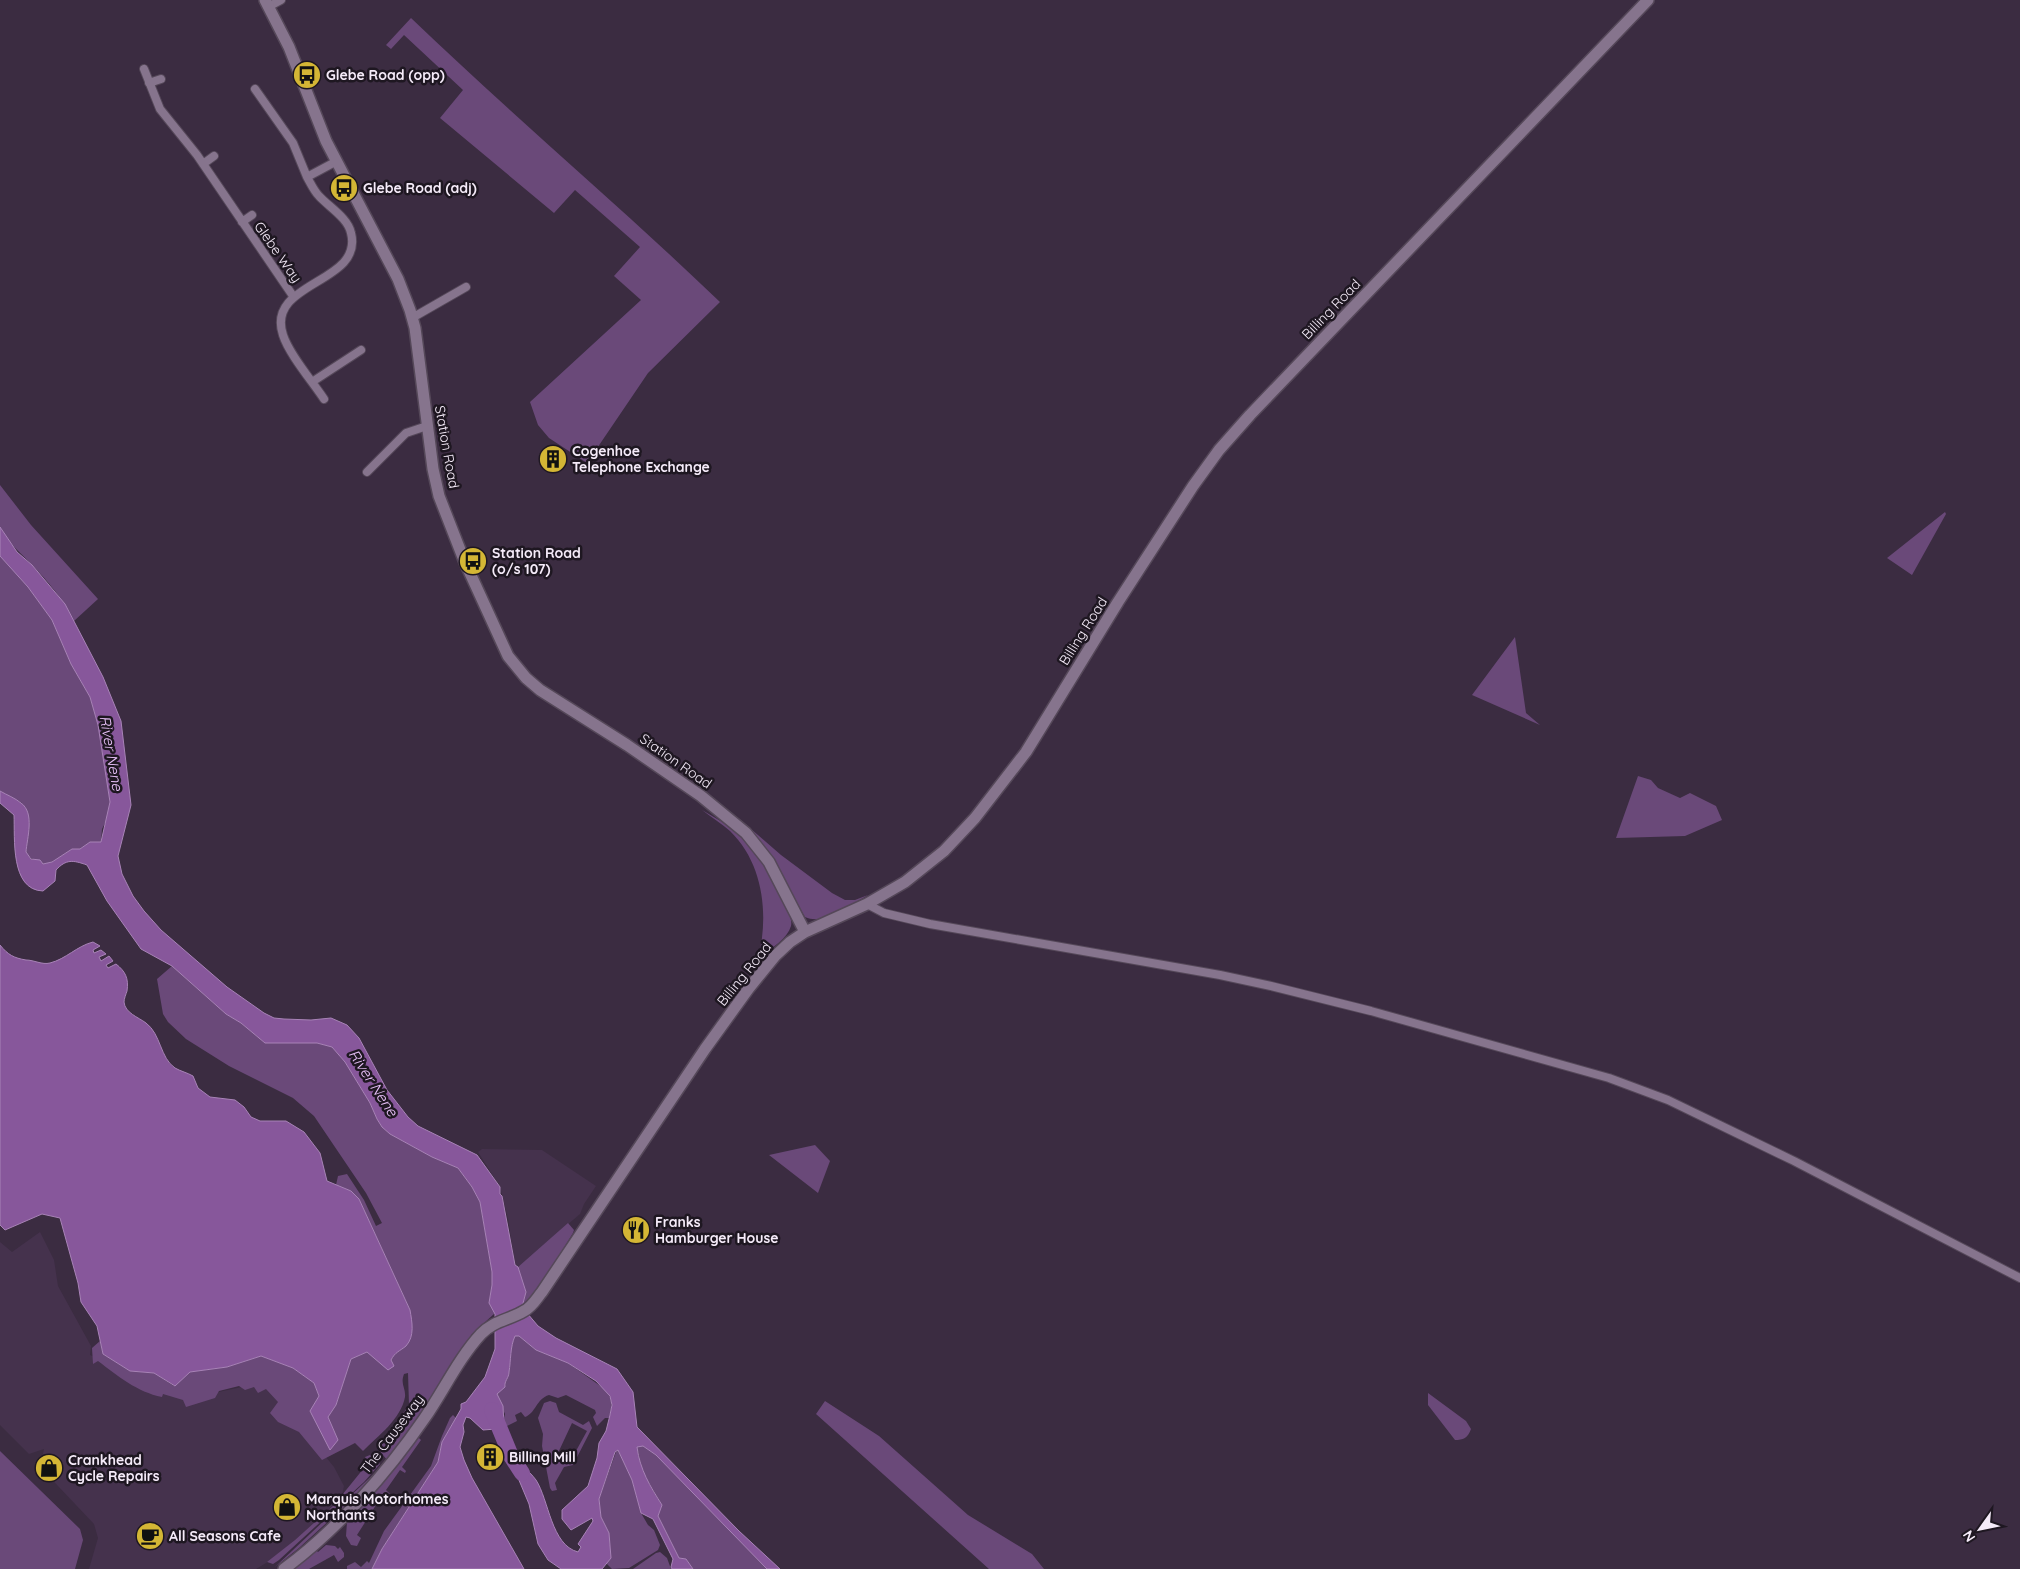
<svg xmlns="http://www.w3.org/2000/svg" width="2020" height="1569" viewBox="0 0 2020 1569" font-family="Quicksand,sans-serif">
  <rect width="100%" height="100%" fill="#3b2c41"/>
  <path fill="#45324d" d="M482,1149L542,1150L596,1186L584,1204L580,1214L518,1267L515,1265L508,1219L500,1187L478,1152Z
    M40,1232L54,1260L58,1286L91,1346L90,1355L163,1391L186,1399L251,1385L268,1386L334,1467L344,1486L342,1495L319,1520L271,1560L256,1569H89L98,1538L94,1524L40,1467L44,1449L29,1454L0,1425V1242L12,1252Z"/>
  <path fill="#6a4979" fill-rule="evenodd" d="M411,18C512,115 619,205 720,302L648,373L587,463L549,438L538,425L530,402L641,300L614,276L640,247L575,190L554,213L440,118L463,90L404,35L391,49L386,45Z
    M0,485L31,525L98,599L74,621C63,600 49,582 32,565C21,553 10,545 2,530L0,527Z
    M1945,512L1946,514L1912,575L1887,558Z
    M0,556L28,587L52,620L71,664L90,697L98,725L110,802L107,819L102,829L101,842H90L80,849H72L52,862L43,864C37,858 30,861 26,852L22,803L0,791Z
    M1515,637L1526,713L1540,725L1472,695Z
    M1638,776L1651,780L1658,788L1680,798L1690,793L1716,806L1722,820L1685,836L1616,838Z
    M702,810C719,820 736,829 750,844C761,856 795,910 791,926C787,940 768,950 758,959C769,916 764,864 730,831C722,824 711,817 702,810Z
    M736,816L781,855L832,893L845,900H855L868,895C850,905 825,926 805,917L759,841Z
    M172,966L226,1014L241,1023L265,1043H317L332,1047L345,1062L370,1103L377,1119L382,1127L390,1134L432,1157L458,1168L472,1187L480,1202L492,1272V1285L489,1303L495,1313L471,1335L472,1337L409,1434L387,1460L379,1450L385,1438L409,1405L408,1373L404,1374C400,1385 406,1388 405,1397C401,1419 378,1436 363,1451L355,1443L322,1460L299,1432L278,1422L270,1413L278,1402L266,1389L258,1393L254,1387L245,1390L239,1386L219,1391L215,1398L186,1407L183,1400L163,1394L162,1397C137,1392 118,1376 98,1361L93,1364L92,1348L100,1341L103,1354L130,1371L154,1373L174,1386L190,1372L227,1367L261,1356L293,1368L314,1383L319,1396L310,1412L338,1440L328,1417L336,1405L351,1359L367,1352L391,1360L395,1353L406,1345L410,1310L359,1199L351,1191L336,1185L338,1176L347,1174L364,1200L376,1226L382,1223L366,1193L314,1116L293,1098L229,1066L186,1039L168,1022L163,1014L157,979Z
    M815,1145L830,1161L818,1193L769,1155Z
    M568,1223L574,1230L573,1233L541,1285L522,1307L526,1292L518,1267Z
    M514,1336H519L536,1350L568,1363L606,1390C613,1399 612,1408 609,1418H605L597,1426L593,1417L596,1413L595,1410L566,1395L558,1398L549,1395C536,1399 536,1413 525,1417L521,1412L515,1415L517,1421L505,1427L503,1421L505,1414L496,1394L505,1387C504,1381 509,1378 509,1372C511,1360 510,1348 514,1336Z
    M1428,1393L1466,1421L1471,1429C1468,1438 1463,1440 1455,1440L1428,1405Z
    M550,1401L556,1403L559,1412L583,1425L589,1421L592,1428L573,1465L564,1467L555,1483L557,1490L552,1491L550,1488L542,1446L543,1434L538,1418L544,1403ZM572,1423L587,1431L571,1460L558,1453Z
    M825,1401L879,1436L968,1515L1032,1554L1044,1569H989L816,1414Z
    M453,1415L456,1418L442,1442L438,1462L382,1549L372,1569H347V1566L355,1562L361,1567L367,1561L369,1563L384,1531L431,1466L442,1436L450,1418Z
    M418,1437L421,1440L402,1467L406,1471L405,1473L400,1470L386,1490L390,1494L388,1497L383,1494L357,1535L361,1538L357,1546L351,1545L346,1536L347,1522L399,1464Z
    M639,1446H643L656,1455L767,1569H693L686,1559L679,1558L658,1516L662,1505L643,1473L637,1447Z
    M618,1450L632,1480L641,1513L648,1525L654,1530L660,1545L658,1550L629,1568L612,1569L606,1563L611,1558L609,1533L601,1517L599,1499L616,1452Z
    M0,1451L80,1529L83,1540L75,1569H0Z
    M370,1455L380,1464L364,1482L279,1560L273,1564L267,1562L295,1540L334,1505L368,1463L365,1457Z
    M380,1468L368,1485L299,1548L275,1567Z
    M326,1545L335,1546L338,1549L340,1547L344,1553V1557L338,1562L334,1555L309,1569H295L316,1550L318,1552Z
    M660,1552L667,1558L671,1569H633L656,1553Z"/>
  <path fill="#87579b" stroke="#a883b7" d="M0,527L17,552L32,565L65,604L103,677L121,721L131,805L118,856L122,874L133,896L144,911L161,930L227,987L264,1013L274,1018L284,1019L311,1020L331,1018L347,1025L359,1038L387,1090L408,1117L418,1126L477,1155L500,1187V1194L502,1196L515,1265L518,1267L526,1292L522,1307L538,1326L556,1338L617,1369L633,1392L637,1427L739,1531L780,1569H767L656,1455L643,1446L637,1447C640,1470 650,1486 662,1505L658,1516L679,1558L686,1559L693,1569H672L671,1567L673,1559L653,1519L641,1513L632,1480L618,1450L615,1452L599,1499L601,1517L609,1533L611,1558L602,1569H561L548,1560L538,1544L529,1504L516,1473L511,1467L506,1456L517,1451C520,1467 528,1469 536,1480C549,1500 551,1545 578,1552L581,1547L578,1544L593,1521L592,1518L571,1530L562,1519V1510L588,1486L597,1458L599,1443L606,1431L610,1415L612,1405L610,1396L596,1381L568,1363L536,1350L519,1336H515C510,1347 511,1360 509,1372C509,1378 504,1381 505,1387L497,1394L503,1406L504,1426L496,1429L483,1430L470,1418L466,1417L463,1425L464,1432L460,1447L464,1460L472,1478L524,1569H372L382,1549L438,1462L442,1442L461,1409V1404L466,1402L485,1377L495,1349V1314L489,1303L492,1285V1272L480,1202L472,1187L458,1168L432,1157L390,1134L382,1127L377,1119L370,1103L345,1062L332,1047L317,1043H265L241,1023L226,1014L172,966L141,949L107,901L87,865C73,860 66,859 56,870L55,881L43,891C10,890 15,838 14,815L0,803V791C7,795 15,798 21,803C35,813 27,838 26,852L31,859L40,860L43,864L52,862L72,849H80L90,842H101L110,802L98,725L90,697L71,664L52,620L28,587L0,556Z
    M93,942L100,946L93,950L94,953L101,950L106,954L99,957L101,961L109,956L113,961L106,965L108,968L116,964C125,971 129,978 127,991C126,994 124,999 124,1002C125,1013 138,1017 146,1023C161,1034 160,1058 175,1068C180,1071 188,1073 193,1076L198,1088L210,1097L235,1100L244,1107L251,1117L260,1121H286L304,1132L320,1153L327,1181L351,1191L359,1199L410,1310C412,1322 415,1336 406,1346C400,1351 395,1352 391,1360L394,1366L388,1370L367,1352L351,1359L336,1405L328,1417L338,1440L330,1450L310,1411L319,1396L314,1383L293,1368L261,1356L227,1367L190,1372L175,1386L154,1373L130,1371L103,1354L97,1326L81,1302L78,1283L60,1218L42,1214L5,1230L0,1225V945C8,955 14,958 26,960C34,960 42,965 50,963C66,959 77,946 93,942Z"/>
  <g fill="none" stroke-linecap="round" stroke-linejoin="round">
    <path stroke="#87579b" stroke-width="16" d="M492,1410L511,1456L522,1473"/>
    <defs>
      <path id="street" d="M268,7L281,0
        M144,69L160,109L197,155L293,296
        M149,83L161,79
        M255,89L293,143L307,177
        M203,164L214,156
        M242,222L252,215
        M412,318L466,287
        M312,382L361,350
        M324,399C312,381 289,354 283,335C265,281 364,284 351,233C348,218 329,207 319,196C314,191 311,184 307,177L337,161
        M367,472L406,433L427,426
        M867,904L884,913L930,924L1220,975L1271,986L1371,1011L1609,1078L1668,1100L1794,1161L2020,1278"/>
      <path id="secondary" d="M265,0L289,47L326,141L398,279L410,310L415,328L433,469L439,496L464,560L508,656L526,678L540,690L627,745L701,796L746,833L769,862L805,932
        M284,1569C337,1530 387,1473 424,1419C443,1392 458,1359 481,1334C493,1321 509,1320 524,1311C532,1307 537,1298 542,1292L705,1049L749,988L775,956L790,942L805,932L867,904L905,882L944,851L975,818L1026,752L1118,602L1193,486L1219,450L1250,415L1648,0"/>
    </defs>
    <use href="#street" stroke="#554859" stroke-width="10"/>
    <use href="#secondary" stroke="#554859" stroke-width="14"/>
    <use href="#street" stroke="#86748d" stroke-width="8"/>
    <use href="#secondary" stroke="#86748d" stroke-width="11"/>
  </g>
  <defs>
    <symbol id="bus-disc" viewBox="-11 -11 22 22"><circle r="9.5" fill="#d4b635" stroke="#1e1721"/><path d="M-5-6H5V4H4V6H2V4H-2V6H-4V4H-5ZM-3.5-4V0h7V-4ZM-3.5 1.2v1.5H-2V1.2ZM2 1.2v1.5H3.5V1.2Z" fill="#111"/></symbol>
    <symbol id="building-disc" viewBox="-11 -11 22 22"><circle r="9.5" fill="#d4b635" stroke="#1e1721"/><path d="M-4-6H4V6H1V3H-1V6H-4ZM-2.5-4.3h1.7v1.8h-1.7ZM.8-4.3h1.7v1.8H.8ZM-2.5-1h1.7V.8h-1.7ZM.8-1h1.7V.8H.8Z" fill="#111"/></symbol>
    <symbol id="restaurant-disc" viewBox="-11 -11 22 22"><circle r="9.5" fill="#d4b635" stroke="#1e1721"/><path d="M-5-6h1v4h1v-4h1v4h1v-4h1v5L-1.5 .5V6h-2V.5L-5-1ZM5-6V6H3V1.5H1.5Q1.5-4 5-6Z" fill="#111"/></symbol>
    <symbol id="shop-disc" viewBox="-11 -11 22 22"><circle r="9.5" fill="#d4b635" stroke="#1e1721"/><path d="M-5-2.5h2.3a2.7 3.5 0 0 1 5.4 0H5L5.5 6h-11ZM-1.5-2.5h3a1.5 2.3 0 0 0-3 0Z" fill="#111"/></symbol>
    <symbol id="cafe-disc" viewBox="-11 -11 22 22"><circle r="9.5" fill="#d4b635" stroke="#1e1721"/><path d="M-5.5-4.5H6V0H3Q3 3.5 0 3.5H-2.5Q-5.5 3.5-5.5 0ZM3-3.2v2h1.7v-2ZM-6 4.5H4V6H-6Z" fill="#111"/></symbol>
  </defs>
  <g fill-rule="evenodd">
    <use href="#bus-disc" x="291" y="59" width="32" height="32"/>
    <use href="#bus-disc" x="328" y="172" width="32" height="32"/>
    <use href="#building-disc" x="537" y="443" width="32" height="32"/>
    <use href="#bus-disc" x="457" y="545" width="32" height="32"/>
    <use href="#restaurant-disc" x="620" y="1214" width="32" height="32"/>
    <use href="#building-disc" x="474" y="1441" width="32" height="32"/>
    <use href="#shop-disc" x="33" y="1452" width="32" height="32"/>
    <use href="#shop-disc" x="271" y="1491" width="32" height="32"/>
    <use href="#cafe-disc" x="134" y="1520" width="32" height="32"/>
  </g>
  <g text-anchor="middle" stroke-width="5" stroke-linejoin="round" paint-order="stroke">
    <g font-size="14" font-weight="bold" fill="#f5ebf9" stroke="#1e1721" text-anchor="start">
      <text x="326" y="80">Glebe Road (opp)</text>
      <text x="363" y="193">Glebe Road (adj)</text>
      <text x="572" y="456">Cogenhoe<tspan x="572" dy="16">Telephone Exchange</tspan></text>
      <text x="492" y="558">Station Road<tspan x="492" dy="16">(o/s 107)</tspan></text>
      <text x="655" y="1227">Franks<tspan x="655" dy="16">Hamburger House</tspan></text>
      <text x="509" y="1462">Billing Mill</text>
      <text x="68" y="1465">Crankhead<tspan x="68" dy="16">Cycle Repairs</tspan></text>
      <text x="306" y="1504">Marquis Motorhomes<tspan x="306" dy="16">Northants</tspan></text>
      <text x="169" y="1541">All Seasons Cafe</text>
    </g>
    <g font-size="14" fill="#f5ebf9" stroke="#1e1721">
      <text transform="translate(278 252) rotate(55)" y="5">Glebe Way</text>
      <text transform="translate(1331 309) rotate(-46)" y="5">Billing Road</text>
      <text transform="translate(447 447) rotate(80)" y="5">Station Road</text>
      <text transform="translate(1083 631) rotate(-58)" y="5">Billing Road</text>
      <text transform="translate(676 761) rotate(35)" y="5">Station Road</text>
      <text transform="translate(744 974) rotate(-51)" y="5">Billing Road</text>
      <text transform="translate(392 1434) rotate(-53)" y="5">The Causeway</text>
    </g>
    <g font-size="15" font-style="italic" fill="#e9c2fa" stroke="#1e1721">
      <text transform="translate(111 753) rotate(80)" y="5">River Nene</text>
      <text transform="translate(373 1083) rotate(57)" y="5">River Nene</text>
    </g>
  </g>
  <g transform="translate(1980 1529) rotate(237)" stroke="#1e1721" stroke-width="4" paint-order="stroke">
  <path d="M0-4L9 19L0 12L-9 19Z" fill="#f5ebf9"/>
  <text y="-8" font-size="14" font-weight="bold" text-anchor="middle" fill="#f5ebf9">N</text>
  </g>
</svg>
